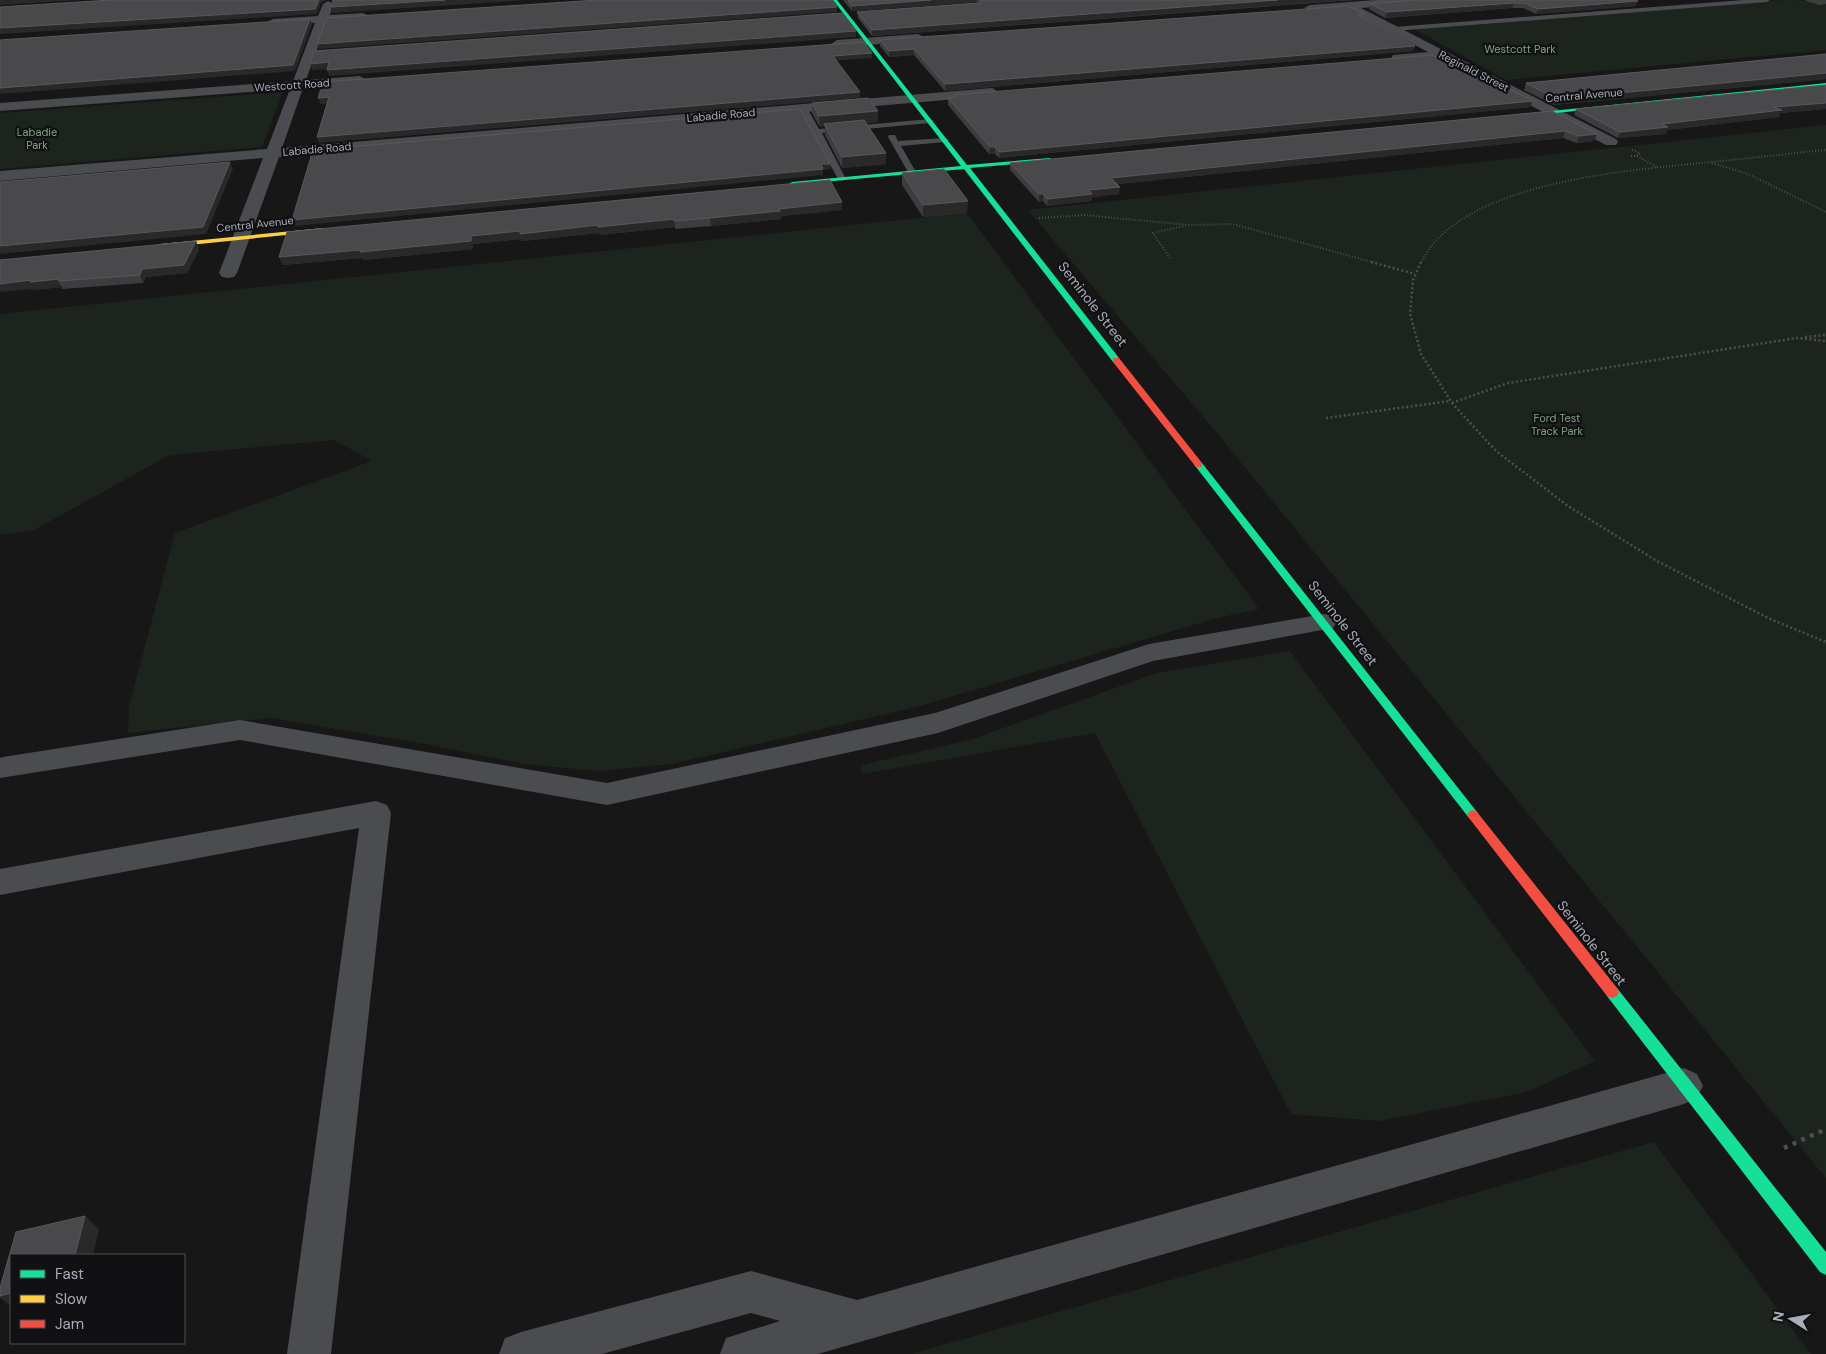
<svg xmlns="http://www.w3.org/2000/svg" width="1826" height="1354" viewBox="0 0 1826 1354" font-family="'DM Sans',sans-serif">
  <rect width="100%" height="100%" fill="#171717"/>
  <path fill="#1d241e" d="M1784,0L1826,1V50L1506,80L1414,29Z
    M283,92L262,147L0,169V113Z
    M1826,125V1178L1221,438L1028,210Z
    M967,213L1259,609L1217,618L920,706L672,764L597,771L524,764L425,744L271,718L128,733L129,706L175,533L372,461L334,440L170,455L34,530L0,535V314Z
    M1290,651L1595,1061L1527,1092L1379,1121L1291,1114L1095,733L862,774L861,765L970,740L1157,673Z
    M1654,1142L1811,1354H911Z"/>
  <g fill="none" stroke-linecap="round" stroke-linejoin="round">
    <path stroke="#4d4e52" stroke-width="2" stroke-dasharray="1 2" stroke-linecap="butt" d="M1632,150L1640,153L1637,156
      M1631,156H1637L1657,167
      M1712,163L1748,174L1826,212
      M1039,218L1084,215L1189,225L1233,224L1376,263
      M1170,258L1153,233L1184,226
      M1421,263C1458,183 1623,171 1701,163C1743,159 1784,154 1826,150"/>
    <path stroke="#4d4e52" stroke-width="2.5" stroke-dasharray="2 2.5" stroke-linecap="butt" d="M1371,262L1415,274
      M1421,262L1413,280L1410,314L1421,354L1452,403L1496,451L1568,506L1657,561L1770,619L1826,642
      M1805,337L1826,335
      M1452,403L1508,383L1797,338L1826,341
      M1326,418L1450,401"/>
    <path stroke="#4d4e52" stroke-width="4.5" stroke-dasharray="4 5.5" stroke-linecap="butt" d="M1784,1148L1826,1129"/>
    <path fill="#4b4c50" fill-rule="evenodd" d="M1744,0H1770L1767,2L1394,31L1391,29L1394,27Z
      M800,106H806L819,129L930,119L934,121L930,123L822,133L846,179L842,181L838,179L799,108Z
      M889,135H895L898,141L945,138L949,140L945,142L901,146L916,172L912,174L908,172L888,137Z"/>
    <path fill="#4b4c50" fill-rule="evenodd" d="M1376,0H1426L1421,3L1361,8L1616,139L1618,142L1616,145H1606L1440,58L1393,61L1391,58L1393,55L1428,52L1347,9L1310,11L1304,8L1310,5Z
      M328,1L333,4L330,15L363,13L369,16L363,19L327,22L306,80L360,76L366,80L360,84L303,88L282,148L992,88L999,92L992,96L279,157L237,273L234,277L228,278L222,277L219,273L263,158L0,181V171L267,149L290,89L0,111V103L293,81L315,23L273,25L267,22L273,19L318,16L323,4Z
      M918,34L922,36L924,38L922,40L837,48L831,44L837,40Z
      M1324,614L1333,616L1337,622L1333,628L1153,661L938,733L607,805L240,740L0,778V758L3,757L240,720L607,783L935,713L1149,644Z
      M376,801L387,805L391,813L331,1354H287L359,828L0,895V869Z
      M1684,1068L1697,1074L1703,1086L1697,1098L1684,1104L818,1354H720L726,1338L780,1321L751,1313L602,1354H499L505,1338L521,1332L751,1271L857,1300Z"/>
    <path fill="#16e098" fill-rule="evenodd" d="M833,0H837L967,165L1050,158L1051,159L1048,161L970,168L1119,358V362H1113L964,169L790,185L789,184L792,182L961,166Z
      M1826,83V87L1514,117L1511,115Z
      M1199,462L1202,463L1477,812L1479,815L1477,818L1473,820L1469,818L1196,467L1194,465Z
      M1612,986L1617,988L1826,1252V1275L1820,1272L1607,996L1605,992L1607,988Z"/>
    <path fill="#ffcf43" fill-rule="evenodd" d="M324,228L327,230L326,231L160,248L157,246L160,244Z"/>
    <path fill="#f24e42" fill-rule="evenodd" d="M1113,358H1119L1202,463V467H1196L1113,362Z
      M1473,810L1477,812L1617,988L1619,992L1617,996L1612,998L1607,996L1469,818L1467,815L1469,812Z"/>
  </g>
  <path fill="#3d3d3f" d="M843,0H1355L872,36L858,18L857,12L978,4L977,2L852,11Z
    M1416,0H1641H1636V6L1536,14L1523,8H1512L1385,18L1369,9L1370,4Z
    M1804,0H1826V4L1819,5Z
    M1363,18L1415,46L1413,51L945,91L914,55L889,57L880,46V40Z
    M1826,54V79L1554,105L1524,90L1526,83Z
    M1826,85V109L1780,113L1779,117L1667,130L1666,134L1618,138L1574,115L1576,109Z
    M954,95L1530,107L999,158L995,154H989L948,105V98H954Z
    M812,103L878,122L866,123L886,153V164L842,168L825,135V127H820L812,113Z
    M1552,111L1594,141L1577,143L1563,138L1118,184L1119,194L1092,197L1091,201L1047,206L1043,201L1039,202L1010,170V163Z
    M902,173L967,213L923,217L902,185Z
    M842,210L781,216V219L711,226L675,229V227L600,235L599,233L522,241L521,239L473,244V249L363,260L362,258L282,265L287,232Z
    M196,241L199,249L187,273L146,277L143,283L62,289V287L34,290L33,289Z"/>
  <path fill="#29292a" d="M0,0H81L0,5Z
    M319,0H326L321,3L317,14L0,34V28Z
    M445,0H528L332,13L331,7Z
    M931,0H977V2L852,11V6Z
    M1278,0H1348L872,36V30Z
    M1638,1L1636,6L1536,14L1538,9Z
    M1514,3L1512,8L1385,18L1387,12Z
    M837,7V12L319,49L317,44Z
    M310,19L312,25L295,71L0,94V88Z
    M856,31V37L329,76L327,70Z
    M1415,46L1413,51L945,91V84Z
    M914,49V55L889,57V51Z
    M872,53V58L833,61V56Z
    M329,62L331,69L312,70L310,64Z
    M1826,73V79L1554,105L1557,99Z
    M860,92V98L319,143L317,137Z
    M329,97L331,103L320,104L318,98Z
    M1533,101L1530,107L999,158L1000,152Z
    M1826,103V109L1780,113L1779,117L1667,130L1666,134L1618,138L1620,132L1662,124L1774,107Z
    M878,111V122L826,126L824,124L825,127H820L819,116Z
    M1565,131L1563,138L1110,185L1111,178Z
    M1597,134L1594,141L1577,143L1579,136Z
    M990,147H995V154H989Z
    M886,153V164L842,168V157Z
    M230,162L233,169L206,234L0,254V246Z
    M821,164H830L831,169L823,170V175L295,226L292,220Z
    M1120,187L1119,194L1092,197L1091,201L1047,206L1048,199L1089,190Z
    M1039,194H1043V201L1039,202Z
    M968,201L967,213L923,217V205Z
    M842,202V210L781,216V219L711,226L710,218L779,209Z
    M674,219L675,227L600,235L599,233L522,241L521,239L473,244V249L363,260L362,258L282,265L279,257L360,250L471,236L520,231Z
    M196,241L199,249L187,273L146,277L143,283L140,275L142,269Z
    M60,279L58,281L62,287L34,290L33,289L0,292V284L31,280Z
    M85,1216L99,1229L93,1255H75Z
    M11,1293V1306L0,1298V1296Z"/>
  <path fill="#49494c" stroke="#58595d" d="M111,0H319L315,9L0,28V7Z
    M333,0H445L331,7Z
    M597,0H832L837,7L317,44L327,18Z
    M848,0H931L852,6Z
    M980,0H1278L872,30L857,12L979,3L981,1Z
    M1416,0H1635L1638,1L1538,9L1525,3H1514L1387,12L1370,4Z
    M1348,6L1364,14L1358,15L1415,46L945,84L914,49L889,51L880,40Z
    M842,13L856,31L327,70L329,62L310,64L314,51Z
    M310,19L293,65L0,88V40Z
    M864,42L872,53L833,56L860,92L317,137L329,97L318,98L323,82Z
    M1826,54V73L1557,99L1526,83Z
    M1432,55L1494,86L1502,85L1533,101L1000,152L995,147H990L948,98L956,97L954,95Z
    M1826,85V103L1774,107L1782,110L1662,124L1668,127L1620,132L1576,109Z
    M868,98L878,111L819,116L812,103Z
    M800,109L830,164H821L823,169L292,220L313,150Z
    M1552,111L1597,134L1579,136L1565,131L1111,178L1120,187L1089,190L1092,194L1048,199L1043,194H1039L1010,163Z
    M864,120L886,153L842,157L824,124Z
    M230,162L203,227L0,246V182Z
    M944,169L968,201L923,205L902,173Z
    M830,180L842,202L779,209L780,211L710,218L674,221V219L598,227V225L520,234V231L471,236V241L360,252V250L279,257L287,232Z
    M196,241L184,265L142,269L140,275L58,281L60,279L30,282L31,280L0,284V260Z
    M85,1216L75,1255H11V1293L0,1296V1288L16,1232Z"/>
  <g text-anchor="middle" stroke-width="4.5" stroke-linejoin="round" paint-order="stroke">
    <g font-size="11" fill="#7fa381" stroke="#111113">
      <text x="1520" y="53">Westcott Park</text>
      <text x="37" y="136">Labadie<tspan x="37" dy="13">Park</tspan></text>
      <text x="1557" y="422">Ford Test<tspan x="1557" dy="13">Track Park</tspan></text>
    </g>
    <g font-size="11" fill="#a8adb8" stroke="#111113">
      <text transform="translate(1474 71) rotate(27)" y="4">Reginald Street</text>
      <text transform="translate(292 85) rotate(-4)" y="4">Westcott Road</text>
      <text transform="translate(1584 95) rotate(-5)" y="4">Central Avenue</text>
      <text transform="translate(721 115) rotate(-5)" y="4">Labadie Road</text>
      <text transform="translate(317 149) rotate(-5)" y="4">Labadie Road</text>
      <text transform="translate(255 224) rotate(-6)" y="4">Central Avenue</text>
    </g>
    <g font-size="14" fill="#a8adb8" stroke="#111113">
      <text transform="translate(1093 304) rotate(52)" y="5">Seminole Street</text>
      <text transform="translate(1343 623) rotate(52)" y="5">Seminole Street</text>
      <text transform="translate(1592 943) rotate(52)" y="5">Seminole Street</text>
    </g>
  </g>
  <rect x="10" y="1254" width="175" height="90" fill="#111113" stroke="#4d4f55"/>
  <rect x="20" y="1270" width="25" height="8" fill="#16e098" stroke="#4d4f55"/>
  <text x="55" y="1279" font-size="15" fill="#a8adb8">Fast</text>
  <rect x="20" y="1295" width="25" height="8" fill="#ffcf43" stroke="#4d4f55"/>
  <text x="55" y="1304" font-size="15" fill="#a8adb8">Slow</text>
  <rect x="20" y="1320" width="25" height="8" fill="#f24e42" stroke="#4d4f55"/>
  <text x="55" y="1329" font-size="15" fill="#a8adb8">Jam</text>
  <g transform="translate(1791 1319) rotate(281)" stroke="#111113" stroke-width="4" paint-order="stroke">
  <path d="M0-4L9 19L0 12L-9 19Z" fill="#a8adb8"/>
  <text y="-8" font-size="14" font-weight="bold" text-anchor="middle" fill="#a8adb8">N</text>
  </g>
</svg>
